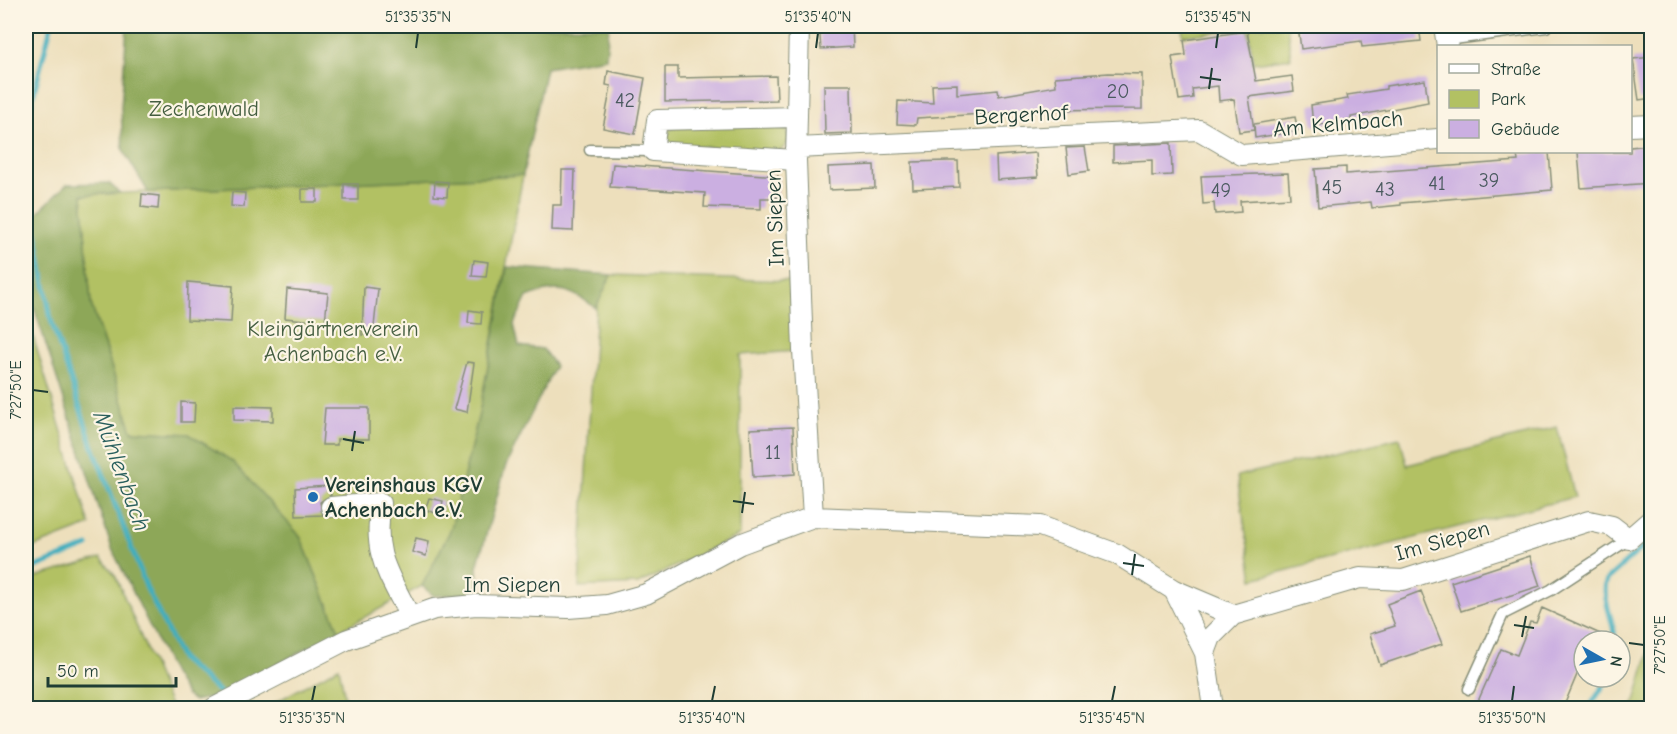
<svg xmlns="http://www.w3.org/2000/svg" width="1677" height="734" viewBox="0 0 1677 734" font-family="'Comic Neue',sans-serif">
  <rect width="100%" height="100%" fill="#fcf5e5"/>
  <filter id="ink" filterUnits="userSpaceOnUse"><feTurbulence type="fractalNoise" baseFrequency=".0167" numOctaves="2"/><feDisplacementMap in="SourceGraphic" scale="12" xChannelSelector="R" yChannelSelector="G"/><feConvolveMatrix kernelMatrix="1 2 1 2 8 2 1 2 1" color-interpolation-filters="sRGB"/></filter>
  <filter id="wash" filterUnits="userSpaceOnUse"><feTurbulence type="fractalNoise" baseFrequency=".008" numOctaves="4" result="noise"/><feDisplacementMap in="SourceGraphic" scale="24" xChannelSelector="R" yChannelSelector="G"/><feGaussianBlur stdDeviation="1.35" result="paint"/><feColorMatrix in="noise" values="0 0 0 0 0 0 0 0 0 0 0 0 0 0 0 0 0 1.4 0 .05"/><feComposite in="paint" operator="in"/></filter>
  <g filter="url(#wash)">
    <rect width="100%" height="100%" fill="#eddfbc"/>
    <path fill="#b2c163" stroke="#687f4c" stroke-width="1.5" d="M1182,26H1287L1291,58L1253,63L1248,28L1183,36Z
      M784,125C791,137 790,145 778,152L674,145L667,139L669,130L676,127Z
      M523,175L479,414L451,529L422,586L339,631L300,536L189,434L132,431L91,304L82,195Z
      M611,275L789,281L796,351L740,355V535L638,584L579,587L596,308Z
      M26,313L90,525L26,550Z
      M1557,427L1575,497L1253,579L1237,476L1400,438L1407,465Z
      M101,558L115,575L171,708H26V580Z
      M1651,645V708H1633Z
      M339,667L347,708H265Z"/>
    <path fill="#8da759" stroke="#567246" stroke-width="1.5" d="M127,26H609L606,58L546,68L523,175L148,192L123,150L121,107Z
      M109,183L120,193L82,195L91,304L132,431L189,434L232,461L300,536L339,631L219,696L194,701L186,695L173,674L112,549L30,295L26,254V224L67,184Z
      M507,267L611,275L596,308C568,289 559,284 527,297L514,324L519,346L543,349L555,366L506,465L477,567L479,593L434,596L422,586L451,529L479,414Z"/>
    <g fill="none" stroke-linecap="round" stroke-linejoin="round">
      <path stroke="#40aebe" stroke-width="5" d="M26,124L51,26
        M26,190L27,194
        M34,220L51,320L92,444L147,589L181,659L225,697
        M26,571L88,546
        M1615,641C1615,622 1600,597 1607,579L1652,539
        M1589,708L1609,677"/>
    </g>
    <g id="blocks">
      <path fill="#cbafe1" d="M819,26H852L853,47L821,49Z
        M1298,26H1419L1421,41L1362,47L1361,41L1301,49Z
        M1247,31L1256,81L1292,76L1294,91L1249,97L1254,130L1239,132L1234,99L1219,101L1218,86L1192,89L1193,98L1179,100L1172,57L1186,55L1184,40Z
        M1652,57V98L1639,100L1633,59Z
        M665,67H678V78L776,76L777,100L665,102Z
        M608,71L645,78L635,134L603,128L611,86L606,85Z
        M1109,73L1142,74V109L1041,110L1018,116L1017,112L917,118L916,125L897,124L898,101L933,103L932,85L957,84V94L998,90L999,96L1056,86L1055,77Z
        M1425,80L1428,102L1351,117V120L1313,126L1311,105L1348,99L1347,95L1386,89V86Z
        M824,85H851L852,133L825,134Z
        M1295,117L1298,131L1255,138L1254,124Z
        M1171,143L1172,175L1152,176V160L1113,162V146Z
        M1652,145V183L1581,188L1578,152H1630V147Z
        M1085,147L1089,171L1069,174L1066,148Z
        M1549,152L1552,190L1401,203V205L1372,208L1371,202L1318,207L1315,169L1346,167V174L1518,161L1517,155Z
        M1036,153L1038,177L997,180L996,156Z
        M948,161H958L959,187L913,189L912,162Z
        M613,164L778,176L777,198H761V209L704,207L705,193L610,187Z
        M874,165L875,188L829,190L828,167Z
        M562,170H575L573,231L552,230L553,205H561Z
        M1288,173L1290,198L1240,201L1241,212L1215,214L1214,203L1203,204L1201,176Z
        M435,181L448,182L447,197L434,196Z
        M344,184H358V200H344Z
        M302,189H317V202H302Z
        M232,192L245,193L244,207L231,206Z
        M142,194L159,196L158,209L141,207Z
        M474,260L488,262L486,277L472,276Z
        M188,282L233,286L231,322L187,320Z
        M364,287L378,289L373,336L362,335Z
        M287,289L328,293L325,322L285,318Z
        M469,310L482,312L481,324L468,323Z
        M467,362L474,363L467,412L454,409Z
        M181,402L195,403L194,422H181Z
        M234,406L273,407V421L234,420Z
        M325,408H369V439H337V445H322Z
        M793,427L795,474L753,477L750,429Z
        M330,486L331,495L320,502L323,515L296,516L295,488Z
        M429,498L443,501L440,514L425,510Z
        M416,538L429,541L426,556L412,552Z
        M1530,556L1540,586L1461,611L1451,582Z
        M1421,591L1442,644L1380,665L1370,634L1395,626L1387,604Z
        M1542,608L1616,641H1584V658L1563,708H1475L1501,649L1517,655L1530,622L1536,623Z"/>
    </g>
  </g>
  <g filter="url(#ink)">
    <use href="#blocks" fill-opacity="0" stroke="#868e78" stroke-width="1.5"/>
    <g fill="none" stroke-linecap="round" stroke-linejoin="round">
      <defs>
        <path id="lane" d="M1446,40L1546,27
          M590,150L653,151
          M1469,689L1503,614L1551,590L1629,539"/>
        <path id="street" d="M799,26L796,160L803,350L813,517
          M1444,26L1447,46
          M1630,126L1652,125
          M796,148L1199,130L1242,155L1438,139
          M796,160L653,151L657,120L797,117
          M331,507L381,503C372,555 388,572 410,617
          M1174,590L1205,653L1213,708
          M1205,653L1211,637L1233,615L1360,578L1403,580L1589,521L1612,526L1629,539L1652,519
          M214,708L346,640L434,609L476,605L568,608L607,605L646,594L740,544L813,517L1040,526L1117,554L1174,590L1233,615"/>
      </defs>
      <use href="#lane" stroke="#868e78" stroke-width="13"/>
      <use href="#street" stroke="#868e78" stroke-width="22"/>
      <use href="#lane" stroke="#fff" stroke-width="10"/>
      <use href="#street" stroke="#fff" stroke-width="20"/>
    </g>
  </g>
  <path fill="none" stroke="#1f3d34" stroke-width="2" d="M416,48L418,33M816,48L818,33M1216,48L1218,33M1200,77L1221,80M1209,89L1212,68M33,390L48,392M343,439L364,443M352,451L355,431M733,501L754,504M742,513L745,492M1123,563L1144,566M1132,575L1135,554M1514,625L1534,628M1522,637L1526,616M1629,643L1644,645M312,701L315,686M712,701L715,686M1112,701L1115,686M1512,701L1514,686"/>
  <circle fill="#1f6fb2" stroke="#fcf5e5" stroke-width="2" cx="313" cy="497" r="6"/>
  <g text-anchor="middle" stroke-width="4.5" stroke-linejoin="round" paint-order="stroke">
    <g font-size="20" fill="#4a5a5f">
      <text x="1118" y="98">20</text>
      <text x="625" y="107">42</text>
      <text x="1489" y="187">39</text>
      <text x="1437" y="190">41</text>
      <text x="1332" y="194">45</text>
      <text x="1385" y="196">43</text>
      <text x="1221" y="197">49</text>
      <text x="773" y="459">11</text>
    </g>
    <g font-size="22" fill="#445e40" stroke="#fcf5e5">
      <text x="204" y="116">Zechenwald</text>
      <text x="333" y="336">Kleingärtnerverein<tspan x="333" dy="25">Achenbach e.V.</tspan></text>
    </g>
    <g font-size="22" fill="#1f3d34" stroke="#fcf5e5">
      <text transform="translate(1021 114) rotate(-3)" y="8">Bergerhof</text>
      <text transform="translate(1338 123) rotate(-5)" y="8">Am Kelmbach</text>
      <text transform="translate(774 218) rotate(-92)" y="8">Im Siepen</text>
      <text transform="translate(1442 540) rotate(-16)" y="8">Im Siepen</text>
      <text x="512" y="592">Im Siepen</text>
    </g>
    <g font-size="22" font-weight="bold" fill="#1f3d34" stroke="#fcf5e5" text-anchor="start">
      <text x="325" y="492">Vereinshaus KGV<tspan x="325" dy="25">Achenbach e.V.</tspan></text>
    </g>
    <g font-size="24" font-style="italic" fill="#295f5d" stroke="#fcf5e5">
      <text transform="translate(122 471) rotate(70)" y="8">Mühlenbach</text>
    </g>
  </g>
  <rect width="1677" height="734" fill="none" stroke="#fcf5e5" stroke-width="66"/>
  <rect x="1437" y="45" width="195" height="108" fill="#fcf5e5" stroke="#a4ab9e" stroke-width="1.5"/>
  <rect x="1449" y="64" width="30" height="9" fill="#ffffff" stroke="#a4ab9e" stroke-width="1.5"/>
  <text x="1491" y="75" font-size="18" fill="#1f3d34">Straße</text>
  <rect x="1449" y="90" width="30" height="18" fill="#b2c163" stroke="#a4ab9e" stroke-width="1.5"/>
  <text x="1491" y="105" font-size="18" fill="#1f3d34">Park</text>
  <rect x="1449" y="120" width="30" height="18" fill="#cbafe1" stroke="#a4ab9e" stroke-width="1.5"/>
  <text x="1491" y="135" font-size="18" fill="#1f3d34">Gebäude</text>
  <g transform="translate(1602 659) rotate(99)"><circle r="28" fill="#fcf5e5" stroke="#a4ab9e" stroke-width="1.5"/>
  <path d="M0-4.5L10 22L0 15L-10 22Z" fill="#1f6fb2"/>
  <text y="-9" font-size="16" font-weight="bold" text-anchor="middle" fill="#1f3d34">N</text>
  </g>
  <path d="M48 677v9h128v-9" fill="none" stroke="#1f3d34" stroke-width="3"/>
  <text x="57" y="677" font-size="18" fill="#1f3d34" stroke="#fcf5e5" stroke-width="4.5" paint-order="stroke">50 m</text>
  <rect x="33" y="33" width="1611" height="668" fill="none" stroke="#1f3d34" stroke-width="2"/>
  <g font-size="15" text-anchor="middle" fill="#1f3d34">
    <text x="418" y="22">51°35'35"N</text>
    <text x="818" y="22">51°35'40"N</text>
    <text x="1218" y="22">51°35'45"N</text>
    <text transform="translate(16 390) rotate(-90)" y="5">7°27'50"E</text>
    <text transform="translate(1660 645) rotate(-90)" y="5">7°27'50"E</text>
    <text x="312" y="723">51°35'35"N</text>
    <text x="712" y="723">51°35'40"N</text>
    <text x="1112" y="723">51°35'45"N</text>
    <text x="1512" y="723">51°35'50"N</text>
  </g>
</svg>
